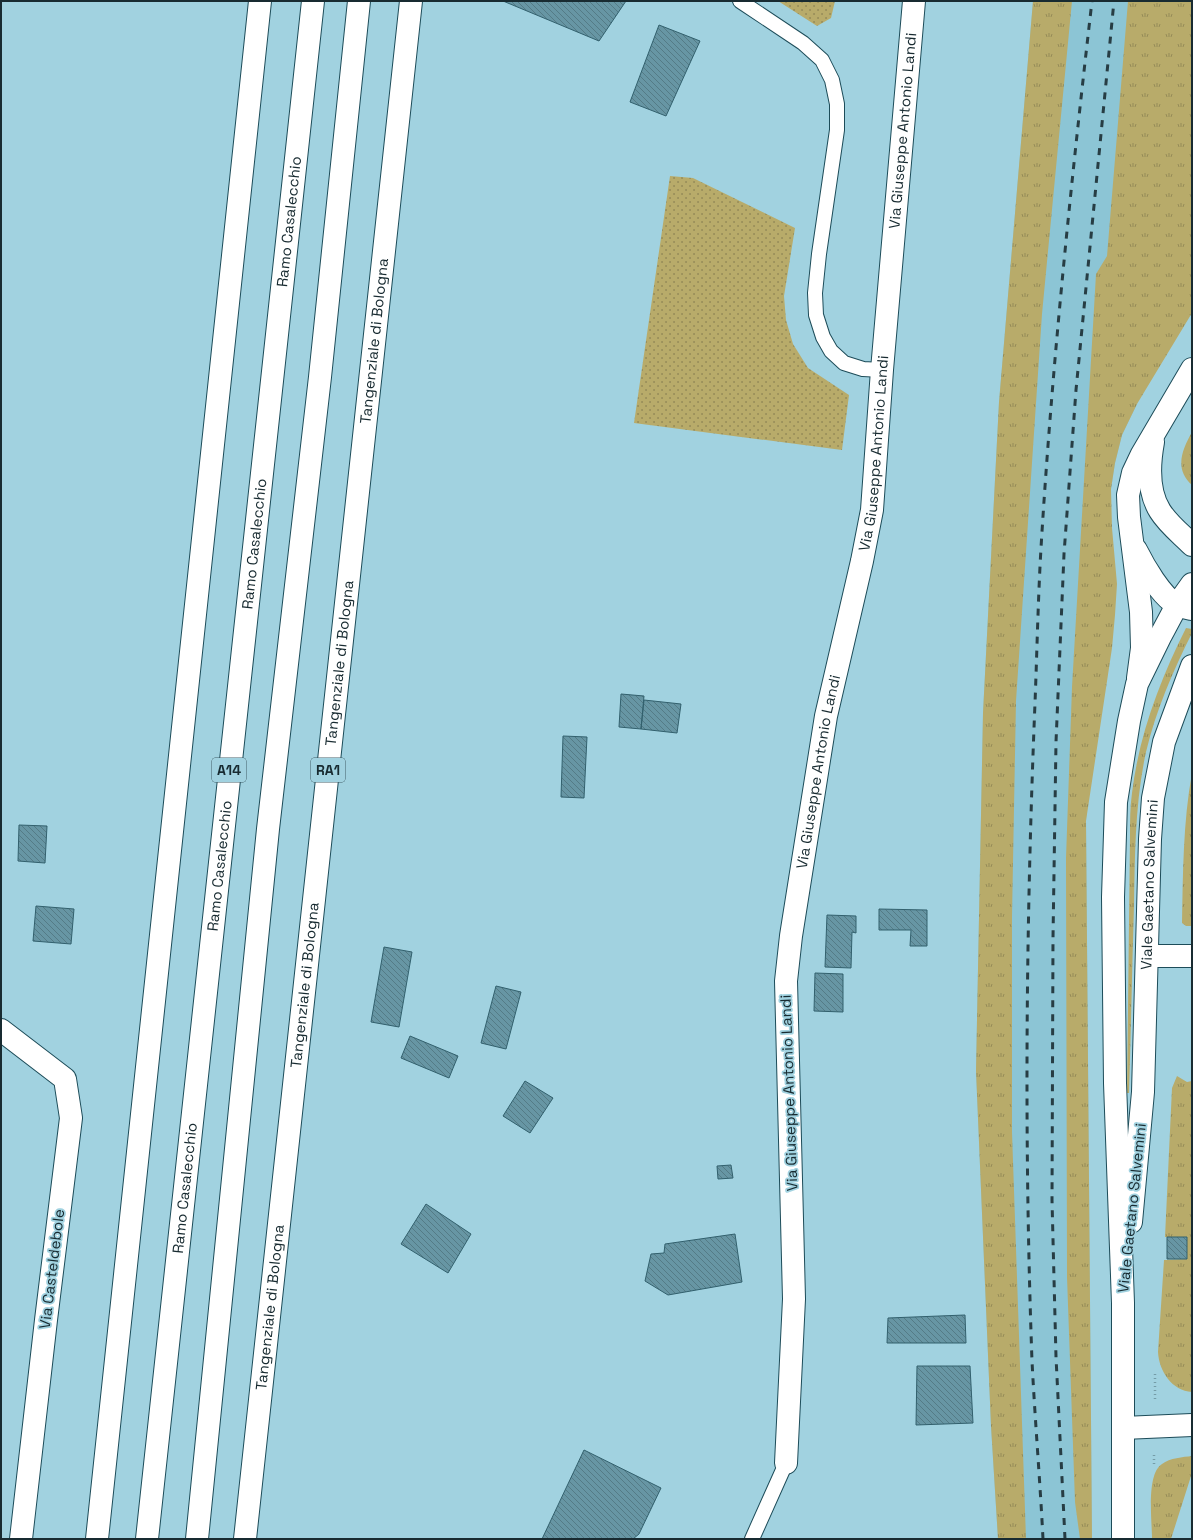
<svg xmlns="http://www.w3.org/2000/svg" width="1193" height="1540" viewBox="0 0 1193 1540" font-family="'Space Grotesk',sans-serif">
  <defs>
    <pattern id="grass-tufts" width="24" height="20" patternUnits="userSpaceOnUse"><rect width="24" height="20" fill="#b8ab6a"/><path d="M3 7l-1-3M5 7V3M7 7l1-3M15 17l-1-3M17 17v-4M19 17l1-3" fill="none" stroke="#958b58"/></pattern>
    <pattern id="garden-dots" width="8" height="8" patternUnits="userSpaceOnUse"><rect width="8" height="8" fill="#b8ab6a"/><path d="M2 2h.1M6 6h.1" fill="none" stroke="#958b58" stroke-width="1.8" stroke-linecap="round"/></pattern>
    <pattern id="building-back-hatch" width="6" height="6" patternUnits="userSpaceOnUse"><rect width="6" height="6" fill="#6796a4"/><path d="M-1 5l2 2M0 0l6 6M5-1l2 2" fill="none" stroke="#547b86"/></pattern>
  </defs>
  <rect width="100%" height="100%" fill="#a1d2e0"/>
  <path fill="#8cc5d5" d="M1033,1H1154L1137,404L1122,435L1115,463L1111,489L1086,821L1092,1539H998L991,1426L976,1071L983,713L999,402Z"/>
  <path fill="url(#grass-tufts)" d="M1033,1H1072L1042,314L1016,701L1012,917V1132L1026,1539H998L991,1426L976,1071L983,713L999,402Z
    M1128,1H1192V313L1137,404L1122,435L1115,463L1111,489L1112,528L1117,584L1115,615L1112,648L1086,821L1092,1539H1080L1075,1502L1067,1277L1066,858L1072,687L1096,274L1107,256Z
    M1192,432V485C1174,469 1182,450 1192,432Z
    M1186,628L1192,629V633C1173,671 1156,710 1146,752C1135,802 1135,854 1134,906C1132,968 1131,1031 1129,1093H1127L1130,836C1130,821 1130,807 1132,793C1139,735 1160,680 1186,628Z
    M1192,773V926H1186L1182,923C1183,873 1183,822 1192,773Z
    M1177,1076L1187,1082L1192,1081V1392C1172,1391 1159,1371 1158,1352L1164,1260L1187,1259V1237H1165L1172,1088Z
    M1192,1456V1473L1171,1539H1152C1152,1521 1146,1474 1162,1464C1170,1458 1183,1457 1192,1456Z"/>
  <path fill="url(#garden-dots)" d="M778,1H835L831,18L817,26Z
    M670,176L693,178L795,228L784,296L786,320L793,344L808,368L849,395L842,450L634,423Z"/>
  <path fill="url(#building-back-hatch)" stroke="#32606d" d="M503,1H626L599,41Z
    M659,25L700,41L666,116L630,102Z
    M621,694L644,696L641,729L619,727Z
    M644,700L681,704L677,733L641,729Z
    M563,736L587,737L584,798L561,797Z
    M19,825L47,826L45,863L18,861Z
    M36,906L74,909L71,944L33,941Z
    M879,909L927,910V946H910L911,930H879Z
    M827,915L856,916V933L852,932L851,968L825,967Z
    M384,947L412,952L399,1027L371,1022Z
    M815,973L843,974V1012L814,1011Z
    M496,986L521,992L506,1049L481,1043Z
    M410,1036L458,1056L449,1078L401,1058Z
    M525,1081L553,1098L530,1133L503,1116Z
    M731,1165L733,1178L718,1179L717,1166Z
    M426,1204L471,1234L448,1273L401,1244Z
    M735,1234L742,1282L668,1295L645,1281L651,1254L664,1253L665,1244Z
    M1167,1237H1187V1259H1167Z
    M965,1315L966,1343H887L888,1318Z
    M917,1366H970L973,1423L916,1425Z
    M584,1450L661,1488L639,1534L633,1539H542Z"/>
  <g fill="none" stroke-linecap="round" stroke-linejoin="round">
    <defs>
      <path id="lane" d="M740,1L803,43L822,60L832,80L837,104V130L819,254L815,293L816,315L823,337L831,351L844,363L863,369L882,370
        M752,1539L786,1463"/>
      <g id="street">
        <path d="M1153,442C1149,464 1148,492 1160,511C1168,524 1181,534 1192,545"/>
        <path d="M1136,550C1144,566 1161,596 1177,605C1181,607 1187,608 1192,609"/>
        <path d="M1138,678L1142,648L1141,612L1129,517L1128,495L1133,473L1142,454L1192,369"/>
        <path d="M1147,956H1192"/>
        <path d="M1,1030L65,1079L71,1118L46,1320L21,1539"/>
        <path id="s1" d="M786,1463L794,1299L786,981L791,936L826,716L862,561L872,510L882,370L914,1"/>
      </g>
      <g id="secondary">
        <path id="s2" d="M1131,1222L1143,1092L1150,839L1153,798L1164,742L1192,666"/>
        <path d="M1123,1428L1192,1425"/>
        <path d="M1123,1539V1303L1115,1083L1113,897L1116,802L1129,721L1137,684L1161,635L1177,605L1192,584"/>
      </g>
      <g id="highway">
        <path d="M97,1539L260,1"/>
        <path id="s3" d="M147,1539L313,1"/>
        <path d="M197,1539L268,829L320,377L359,1"/>
        <path id="s4" d="M245,1539L411,1"/>
      </g>
    </defs>
    <use href="#lane" stroke="#1d4c59" stroke-width="16"/>
    <use href="#street" stroke="#1d4c59" stroke-width="24"/>
    <use href="#secondary" stroke="#1d4c59" stroke-width="24"/>
    <use href="#highway" stroke="#1d4c59" stroke-width="24"/>
    <path stroke="#749ca7" stroke-width="2.5" stroke-dasharray="1 3" stroke-linecap="butt" d="M1155,1399V1374
      M1154,1464V1454"/>
    <use href="#lane" stroke="#fff" stroke-width="14"/>
    <use href="#street" stroke="#fff" stroke-width="22"/>
    <use href="#secondary" stroke="#fff" stroke-width="22"/>
    <use href="#highway" stroke="#fff" stroke-width="22"/>
    <path stroke="#273d44" stroke-width="3" stroke-dasharray="7 7" stroke-linecap="butt" d="M1043,1539C1040,1480 1035,1420 1032,1361C1024,1142 1026,922 1035,703C1037,652 1038,600 1041,548C1052,366 1071,183 1092,1
      M1065,1539L1056,1357L1052,1200L1053,938L1056,742L1064,554L1076,390L1114,1"/>
  </g>
  <g text-anchor="middle" stroke-width="3.5" stroke-linejoin="round" paint-order="stroke">
    <g fill="#a1d2e0" stroke="#415d66" stroke-width="1">
      <rect x="212" y="758" width="34" height="24" rx="3"/>
      <rect x="311" y="758" width="34" height="24" rx="3"/>
    </g>
    <g font-size="14" font-weight="bold" fill="#182b31">
      <text x="229" y="775">A14</text>
      <text x="328" y="775">RA1</text>
    </g>
    <g font-size="15" fill="#182b31" stroke="#a1d2e0">
      <text dy="5" stroke="none"><textPath href="#s1" startOffset="1342">Via Giuseppe Antonio Landi</textPath></text>
      <text dy="5" stroke="none"><textPath href="#s3" startOffset="1325">Ramo Casalecchio</textPath></text>
      <text dy="5" stroke="none"><textPath href="#s4" startOffset="1205">Tangenziale di Bologna</textPath></text>
      <text dy="5" stroke="none"><textPath href="#s1" startOffset="1018">Via Giuseppe Antonio Landi</textPath></text>
      <text dy="5" stroke="none"><textPath href="#s3" startOffset="1001">Ramo Casalecchio</textPath></text>
      <text dy="5" stroke="none"><textPath href="#s4" startOffset="881">Tangenziale di Bologna</textPath></text>
      <text dy="5" stroke="none"><textPath href="#s1" startOffset="694">Via Giuseppe Antonio Landi</textPath></text>
      <text dy="5" stroke="none"><textPath href="#s3" startOffset="677">Ramo Casalecchio</textPath></text>
      <text dy="5" stroke="none"><textPath href="#s2" startOffset="338">Viale Gaetano Salvemini</textPath></text>
      <text dy="5" stroke="none"><textPath href="#s4" startOffset="557">Tangenziale di Bologna</textPath></text>
      <text transform="translate(789 1093) rotate(-92)" y="5">Via Giuseppe Antonio Landi</text>
      <text dy="5" stroke="none"><textPath href="#s3" startOffset="353">Ramo Casalecchio</textPath></text>
      <text transform="translate(1132 1208) rotate(-84)" y="5">Viale Gaetano Salvemini</text>
      <text transform="translate(52 1269) rotate(-83)" y="5">Via Casteldebole</text>
      <text dy="5" stroke="none"><textPath href="#s4" startOffset="233">Tangenziale di Bologna</textPath></text>
    </g>
  </g>
  <rect width="1193" height="1540" fill="none" stroke="#182b31" stroke-width="4"/>
</svg>
